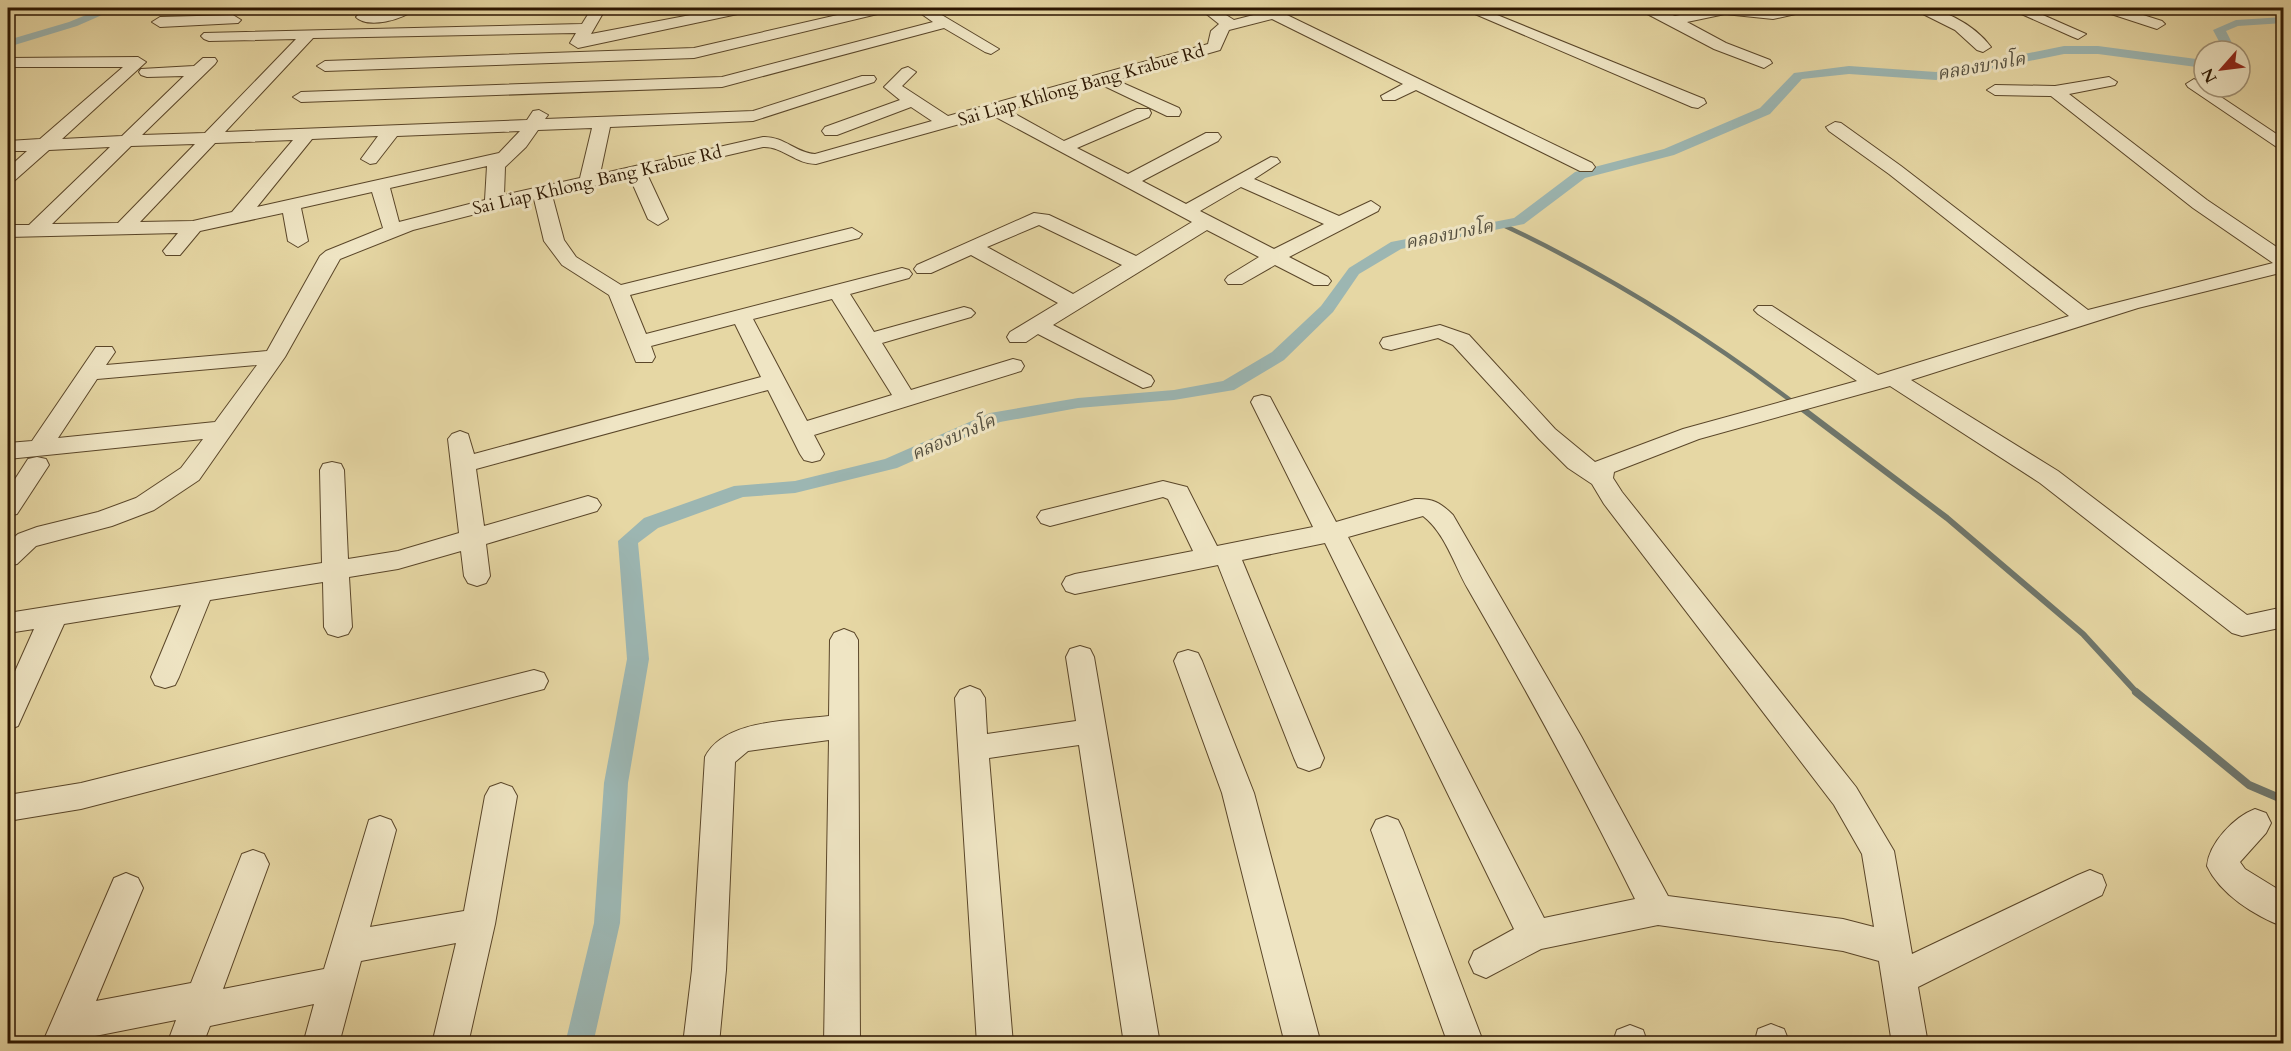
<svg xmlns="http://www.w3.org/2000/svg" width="2291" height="1051" viewBox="0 0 2291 1051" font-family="Cardo,'Noto Serif Thai',serif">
  <rect width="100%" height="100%" fill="#e6d7a4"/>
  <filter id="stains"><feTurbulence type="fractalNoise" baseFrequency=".00333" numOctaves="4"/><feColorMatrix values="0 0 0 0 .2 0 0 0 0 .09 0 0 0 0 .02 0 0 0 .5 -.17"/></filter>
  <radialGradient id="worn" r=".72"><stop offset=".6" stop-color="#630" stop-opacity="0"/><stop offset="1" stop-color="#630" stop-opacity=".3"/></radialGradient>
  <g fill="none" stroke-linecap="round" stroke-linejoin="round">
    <path stroke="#6f766b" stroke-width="4.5" d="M1503,225C1609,275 1709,338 1802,409"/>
    <path stroke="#6f766b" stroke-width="6" d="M1800,407L1947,518L2083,634L2138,694"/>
    <path stroke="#6f766b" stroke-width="8" d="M2136,692L2249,785L2284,800"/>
    <path fill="#9cb6b2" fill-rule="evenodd" d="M103,8H118L77,26L8,47V40L69,22Z
      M2284,17V23L2238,26L2226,31L2236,51H2224L2213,30L2236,20Z
      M2064,46H2098L2204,60V68L2098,54H2064L1936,80L1849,74L1802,79L1770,114L1674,155L1585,178L1524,224L1401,249L1359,274L1333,312L1284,360L1234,390L1174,400L1078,408L1000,422L897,468L795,493L743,497L658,528L638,543L649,659L628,783L620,923L593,1044H565L594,923L604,783L627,659L618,541L644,518L734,486L795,481L885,459L990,413L1078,398L1174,390L1223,381L1272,352L1321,306L1349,268L1391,242L1514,218L1575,172L1664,149L1760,108L1794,73L1849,66L1936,72Z"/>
    <defs>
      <path id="minor" d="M398,8H415C405,20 367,29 356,17C365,7 386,15 398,8Z
        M592,8H606L591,34L727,8H754L747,12L578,48L570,43L576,33L313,38L225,132L527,120L533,111L539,110L548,115L545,119L753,111L862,76H874L876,79L874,82L753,121L610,127L600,174L763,137C784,136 796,153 815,154L932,121L911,107L837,135H825L822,131L825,127L900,100L884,87L902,69L908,67L916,72L902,86L948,116L1208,44L1211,31L1219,24L1199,8H1215L1234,20L1281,8H1303L1301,11L1287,15L1592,163L1595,167L1592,171H1580L1416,90L1395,100H1383L1381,96L1403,84L1272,19L1229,30L1220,50L1116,80L1179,108L1181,112L1179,116H1167L1100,84L1008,110L1064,141L1137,109H1149L1151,113L1149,117L1077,148L1128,174L1206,133H1218L1221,137L1218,141L1142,181L1186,204L1271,157L1277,158L1280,162L1254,179L1339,216L1371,201L1380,207L1378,211L1289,257L1328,277L1331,281L1328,285H1314L1275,265L1242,284H1228L1225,280L1228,276L1259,257L1207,230L1053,325L1151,376L1154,381L1151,386L1143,388L1038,334L1026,342H1010L1007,337L1010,332L1058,303L971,255L931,273H917L914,269L917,265L1034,213L1049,215L1136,256L1192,222L992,115L816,164C796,164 782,146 763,147L647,174L668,219L658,225L648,219L630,178L552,195L564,240L576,257L621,285L852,228L862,234L859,238L630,295L646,334L902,268L909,270L912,274L909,278L850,294L874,332L964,307L971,309L975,313L971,317L882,343L911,390L1013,359L1021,361L1024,366L1021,371L814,435L824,454L820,460L812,462L804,460L800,454L768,390L476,469L484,526L588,496L597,499L601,505L597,511L486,544L490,576L486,583L477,586L468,583L464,576L461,551L398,569L349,577L352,627L348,634L338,637L328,634L324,627L323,582L210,600L179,677L175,685L165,688L155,685L151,677L181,605L64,624L18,726L8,730V687L34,629L8,633V613L322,563L320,470L323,464L332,462L341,464L344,470L348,559L398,551L459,533L448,439L452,434L460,431L468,434L474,454L761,377L735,324L651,346L655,357L652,362H636L609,295L562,265L544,241L534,199L413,230L340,259L285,357L199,480L154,510L112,526L36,546L17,564L8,566V543L18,534L37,527L98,512L136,498L181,468L203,439L8,459V443L32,441L96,347H112L115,352L106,365L267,351L320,256L326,251L383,228L372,192L301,208L308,241L298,247L288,241L283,213L200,231L180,255H166L163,251L178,233L8,237V225H29L110,147L49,150L14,181L8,182V168L27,151H8V141L40,139L123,67H11L8,66V58L138,57L146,62L62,139L122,136L184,76L147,77L141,75L139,72L141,69L194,66L203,58H215L217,61L215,64L142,135L205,133L296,39L209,41L204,39L201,36L204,33L582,24ZM592,128L580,178L504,195L505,167L526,147L538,130ZM520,131L499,153L257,207L312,139L378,136L361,159L370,164L376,163L397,136ZM293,140L232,212L193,221L140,222L215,143ZM195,144L118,223L52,224L131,146ZM487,166L485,200L399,222L390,188ZM1241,187L1324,224L1274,249L1200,211ZM1039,225L1122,265L1073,294L987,247ZM832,299L892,395L807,421L753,319ZM257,365L215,422L58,438L97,379Z
        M868,8H892L890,11L694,58L325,71L317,66L325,61L694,48Z
        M913,8H930L999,49L991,54L985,52L944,28L722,87L301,102L293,97L301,92L722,77L933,22Z
        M1461,8H1480L1704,99L1706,103L1698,108L1692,107Z
        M1636,8H1654L1675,16L1716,8L1773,11L1786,8H1811L1809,11L1773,19L1725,14L1687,22L1726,43L1770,60L1772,63L1764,68L1714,49Z
        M1911,8C1939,5 1974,24 1991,47L1983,52L1977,50L1955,30Z
        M2008,8H2027L2086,34L2078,39L2073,37Z
        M2100,8H2121L2162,21L2165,24L2157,29L2102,11Z
        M233,15L241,20L238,23L160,27L152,22L160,17Z
        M2109,77L2117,82L2115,85L2069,94L2207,200L2284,252V272L2138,308L1911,380L2058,471L2247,615L2284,607V627L2242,636L2232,633L2040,483L1890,386L1699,439L1614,472L1613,478L1622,492L1856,787L1894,851L1912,954L2078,875L2090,870L2102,875L2106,885L2102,895L1918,987L1928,1044H1892L1879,961L1843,951L1658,925L1541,949L1486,978L1474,973L1469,962L1474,951L1514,929L1325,543L1242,560L1324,758L1320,767L1309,771L1298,767L1294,758L1218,565L1075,594L1066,591L1062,584L1066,577L1075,574L1193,551L1168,499L1163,497L1050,526L1041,523L1037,517L1041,511L1163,481L1187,487L1217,546L1313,527L1251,402L1254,397L1262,395L1270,397L1336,522L1415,499C1433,498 1441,503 1453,515L1581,736L1668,896L1843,919L1874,927L1862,854L1834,805L1604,504L1592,484L1568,468L1539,439L1453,345L1438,338L1391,350L1383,348L1380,343L1383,338L1440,325L1469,335L1555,429L1595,462L1683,429L1857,381L1758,314L1754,310L1758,306H1772L1878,375L2069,316L1889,174L1829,131L1826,127L1835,122L1841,123L1901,166L2088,310L2273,263L2193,208L2051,96L1995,95L1987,90L1995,85L2055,86ZM1423,516C1446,534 1454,565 1468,589C1527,691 1583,794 1635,899L1544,918L1348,537Z
        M2194,79L2284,139V152L2188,87L2186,84Z
        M37,457L46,459L49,465L17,514L8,516V490L28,459Z
        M844,629L854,633L858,640L860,1044H824L829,740L748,751L735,762L726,970L719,1044H683L692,970L705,757C724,719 791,721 829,716L830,640L834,633Z
        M1080,646L1090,649L1094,657L1160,1044H1124L1079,745L989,758L1013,1044H977L955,698L960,690L970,686L980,690L985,698L987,734L1076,721L1066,657L1070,649Z
        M1188,650L1198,653L1202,661L1254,793L1321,1044H1285L1222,793L1174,661L1178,653Z
        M534,670L544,673L548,681L544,689L81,809L8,821V795L81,783Z
        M501,783L512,787L517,796L495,924L468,1044H432L456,943L361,961L339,1044H303L314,1004L210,1026L203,1044H167L176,1020L80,1039L78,1044H42L114,878L126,873L138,878L143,888L96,1001L191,983L242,854L253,850L264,854L269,864L223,989L324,969L369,820L380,816L391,820L396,830L370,927L464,911L485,796L490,787Z
        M2255,809L2266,813L2271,823L2266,833L2240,862L2245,869L2284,893V927C2255,916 2220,894 2207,866C2209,843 2234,817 2255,809Z
        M1387,816L1398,820L1403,830L1484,1044H1448L1371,830L1376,820Z
        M1771,1024L1784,1029L1790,1044H1754L1758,1029Z
        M1630,1025L1643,1030L1648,1044H1612L1617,1030Z"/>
    </defs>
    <use href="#minor" stroke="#5a4629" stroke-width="2"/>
    <use href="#minor" fill="#efe5c4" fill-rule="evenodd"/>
  </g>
  <g text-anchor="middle" stroke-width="6" stroke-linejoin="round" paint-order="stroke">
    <g font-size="18" font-style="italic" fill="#534e3e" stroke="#efe5c4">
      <text transform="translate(1981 66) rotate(-10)" y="6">คลองบางโค</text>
      <text transform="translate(1449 234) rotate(-11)" y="6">คลองบางโค</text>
      <text transform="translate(953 437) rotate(-23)" y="6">คลองบางโค</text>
    </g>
    <g font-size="18" fill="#2c1600" stroke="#efe5c4">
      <text transform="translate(1081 85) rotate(-16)" y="6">Sai Liap Khlong Bang Krabue Rd</text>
      <text transform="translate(597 180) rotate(-13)" y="6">Sai Liap Khlong Bang Krabue Rd</text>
    </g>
  </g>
  <rect width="2291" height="1051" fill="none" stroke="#e6d7a4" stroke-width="30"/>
  <rect x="9" y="9" width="2273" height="1033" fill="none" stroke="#2c1600" stroke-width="3"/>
  <rect x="15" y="15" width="2261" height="1021" fill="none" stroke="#2c1600" stroke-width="1.5"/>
  <g transform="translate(2222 69) rotate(242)"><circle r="28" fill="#efe5c4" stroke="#a19276" stroke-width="1.5"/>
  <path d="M0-4.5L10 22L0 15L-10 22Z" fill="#8f2418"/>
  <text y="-9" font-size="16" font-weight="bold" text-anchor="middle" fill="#2c1600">N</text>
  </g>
  <rect width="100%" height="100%" filter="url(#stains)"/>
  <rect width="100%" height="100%" fill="url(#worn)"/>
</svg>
